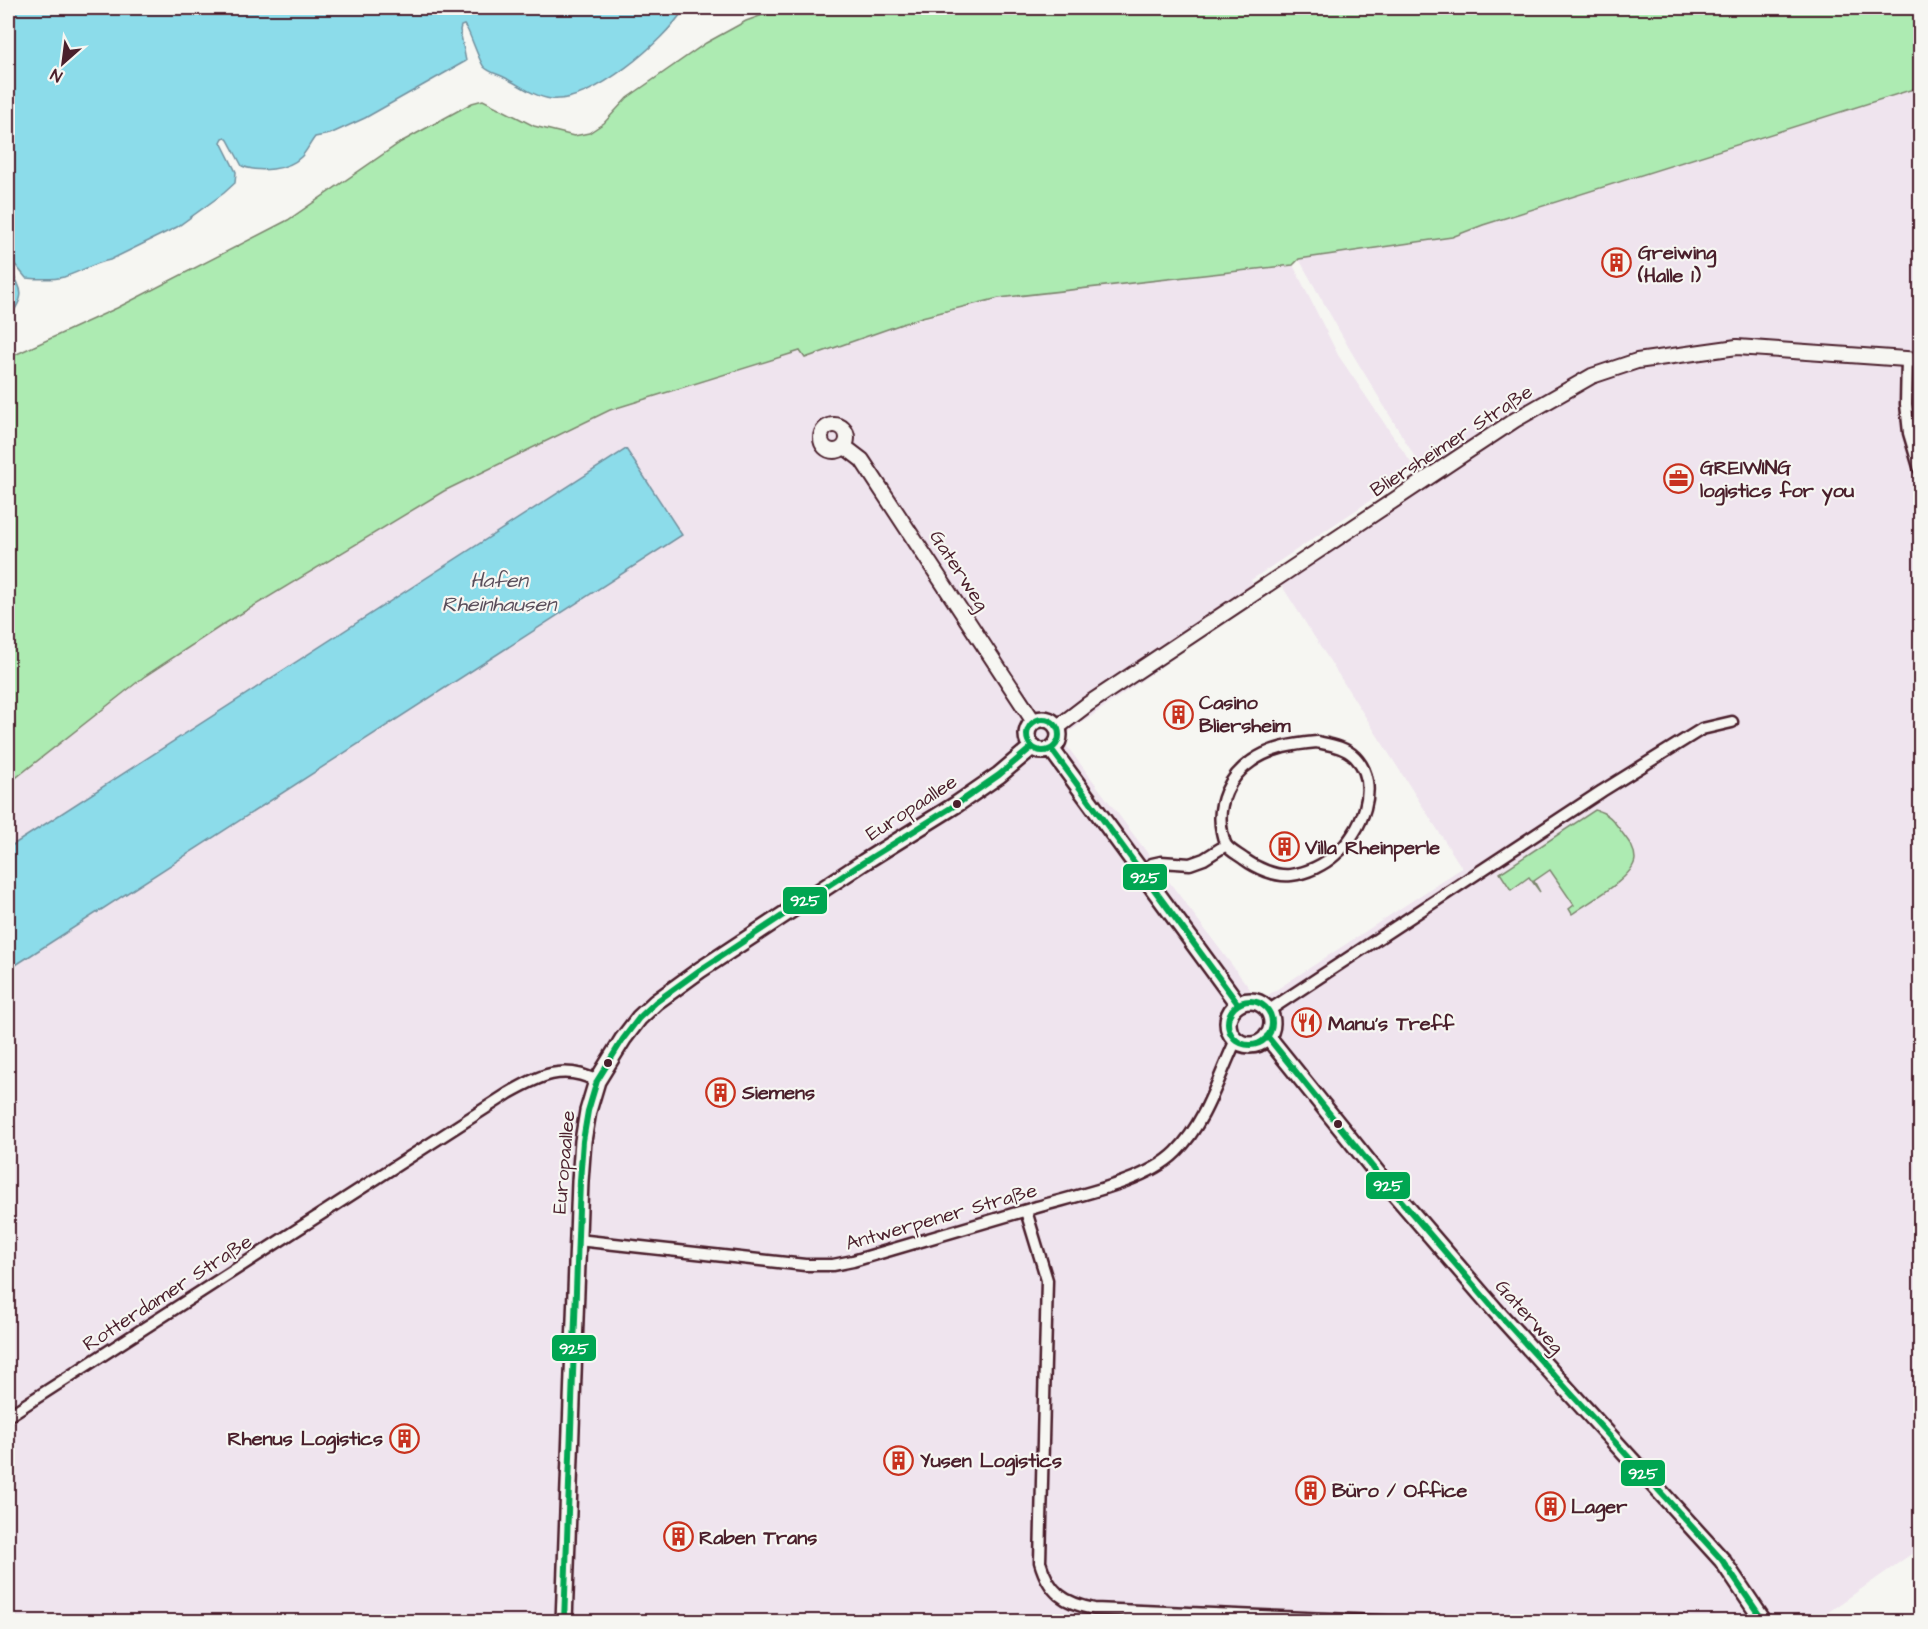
<svg xmlns="http://www.w3.org/2000/svg" width="1928" height="1629" viewBox="0 0 1928 1629" font-family="'Architects Daughter',sans-serif">
  <rect width="100%" height="100%" fill="#f6f6f2"/>
  <filter id="ink" filterUnits="userSpaceOnUse"><feTurbulence type="fractalNoise" baseFrequency=".0167" numOctaves="2"/><feDisplacementMap in="SourceGraphic" scale="12" xChannelSelector="R" yChannelSelector="G"/><feConvolveMatrix kernelMatrix="1 2 1 2 8 2 1 2 1" color-interpolation-filters="sRGB"/></filter>
  <g filter="url(#ink)">
    <path fill="#efe4ee" d="M1920,87V1548L1814,1622L8,1621V969L499,532L8,848V784L145,676L224,624L444,491L610,411L801,351L999,298L1293,265L1338,355L1416,470L1251,580L1261,596L1069,732L1066,745L1259,1001L1462,868L1280,583L1427,477L1349,348L1299,259L1452,237L1483,225Z"/>
    <path fill="#adebb2" stroke="#7c856e" stroke-width="1.5" d="M782,8H1920V87L1483,225L1452,237L1299,259L1293,265L999,298L922,317L805,358L800,351L610,410L444,491L224,624L145,676L8,784V358L117,308L288,220L401,142L472,103L483,100L534,126L574,136L589,133L604,123L627,98L706,43L746,21Z
      M1595,810C1610,813 1615,823 1623,834C1629,842 1635,849 1635,859C1634,878 1587,903 1572,914L1569,909L1574,905L1550,870L1534,881L1540,892L1529,877L1511,890L1500,873Z"/>
    <path fill="#8cdcea" stroke="#72909e" stroke-width="1.5" d="M8,8H685C664,41 593,103 551,99C536,97 522,87 509,80C502,75 490,73 484,67C480,63 471,36 467,29L464,25L461,26L460,30L466,61L365,118L330,134L315,137C310,143 307,151 301,157C288,170 259,173 242,166L228,140L225,137L223,138L221,142L236,172L235,183L224,193L177,227L110,260C94,263 80,272 64,277C52,280 38,279 26,278L13,262L8,261Z
      M8,266C23,291 27,295 8,319Z
      M626,449L682,535L8,970V848Z"/>
    <g fill="none" stroke-linecap="round" stroke-linejoin="round">
      <defs>
        <path id="minor" d="M1907,359L1906,404L1909,433L1920,470
          M1317,742C1331,745 1345,747 1355,757C1382,785 1361,833 1336,854C1324,865 1307,873 1291,875C1276,877 1256,868 1244,859C1239,855 1230,851 1226,845C1224,842 1223,836 1222,832C1216,805 1229,776 1252,761C1272,747 1295,744 1317,742Z
          M1141,871L1152,864L1161,862L1190,864L1204,859L1226,845
          M1268,1011L1602,791L1702,729L1732,722
          M1026,1211L1047,1280L1040,1562C1049,1593 1064,1603 1094,1609L1401,1622
          M578,1240L805,1265H833L853,1261C915,1243 976,1225 1037,1207C1078,1195 1146,1182 1176,1152C1206,1122 1218,1078 1236,1040
          M8,1416L509,1093C539,1076 563,1063 597,1081"/>
        <path id="tertiary" d="M821 438a13 13 0 1 1 26 0a13 13 0 1 1-26 0Z
          M845,447L862,460L1034,722
          M1058,727L1088,704L1462,455L1515,420L1592,376L1637,361L1737,347L1920,360"/>
        <path id="secondary" d="M1027 735a16 16 0 1 1 32 0a16 16 0 1 1-32 0Z
          M1052,750L1238,1004
          M1228 1023a22 22 0 1 1 44 0a22 22 0 1 1-44 0Z
          M1267,1036L1378,1174L1495,1310L1722,1560L1764,1622
          M564,1622L580,1181L583,1141L588,1111L597,1081L623,1039L639,1018L656,1002L700,970L864,862L957,804L999,775L1032,747"/>
      </defs>
      <use href="#minor" stroke="#4a1f2b" stroke-width="15"/>
      <use href="#tertiary" stroke="#4a1f2b" stroke-width="18"/>
      <use href="#secondary" stroke="#4a1f2b" stroke-width="20"/>
      <use href="#minor" stroke="#f6f6f2" stroke-width="10"/>
      <use href="#tertiary" stroke="#f6f6f2" stroke-width="14"/>
      <use href="#secondary" stroke="#f6f6f2" stroke-width="15"/>
      <defs>
        <path id="bus-1" d="M1027 735a16 16 0 1 1 32 0a16 16 0 1 1-32 0Z
          M1052,750L1238,1004
          M1228 1023a22 22 0 1 1 44 0a22 22 0 1 1-44 0Z
          M1267,1036L1378,1174L1495,1310L1722,1560L1764,1622
          M564,1622L580,1181L583,1141L588,1111L597,1081L623,1039L639,1018L656,1002L700,970L864,862L957,804L999,775L1032,747"/>
      </defs>
      <use href="#bus-1" stroke="#f6f6f2" stroke-width="10"/>
      <use href="#bus-1" stroke="#00a651" stroke-width="6"/>
    </g>
  </g>
  <defs>
    <symbol id="building-ring" viewBox="-11 -11 22 22"><circle r="9.5" fill="#f6f6f2" stroke="#c8321e" stroke-width="1.5"/><path d="M-4-6H4V6H1V3H-1V6H-4ZM-2.5-4.3h1.7v1.8h-1.7ZM.8-4.3h1.7v1.8H.8ZM-2.5-1h1.7V.8h-1.7ZM.8-1h1.7V.8H.8Z" fill="#c8321e"/></symbol>
    <symbol id="office-ring" viewBox="-11 -11 22 22"><circle r="9.5" fill="#f6f6f2" stroke="#c8321e" stroke-width="1.5"/><path d="M-6-3h4V-5.5h4V-3h4V5H-6ZM-1-4.5V-3h2v-1.5ZM-6 0V1H6V0Z" fill="#c8321e"/></symbol>
    <symbol id="restaurant-ring" viewBox="-11 -11 22 22"><circle r="9.5" fill="#f6f6f2" stroke="#c8321e" stroke-width="1.5"/><path d="M-5-6h1v4h1v-4h1v4h1v-4h1v5L-1.5 .5V6h-2V.5L-5-1ZM5-6V6H3V1.5H1.5Q1.5-4 5-6Z" fill="#c8321e"/></symbol>
  </defs>
  <g fill-rule="evenodd">
    <use href="#building-ring" x="1600" y="246" width="33" height="33"/>
    <use href="#office-ring" x="1662" y="462" width="33" height="33"/>
    <use href="#building-ring" x="1162" y="698" width="33" height="33"/>
    <use href="#building-ring" x="1268" y="830" width="33" height="33"/>
    <use href="#restaurant-ring" x="1290" y="1006" width="33" height="33"/>
    <use href="#building-ring" x="704" y="1076" width="33" height="33"/>
    <use href="#building-ring" x="388" y="1422" width="33" height="33"/>
    <use href="#building-ring" x="882" y="1444" width="33" height="33"/>
    <use href="#building-ring" x="1294" y="1474" width="33" height="33"/>
    <use href="#building-ring" x="1534" y="1490" width="33" height="33"/>
    <use href="#building-ring" x="662" y="1520" width="33" height="33"/>
  </g>
  <g fill="#4a1f2b" stroke="#f6f6f2" stroke-width="2">
    <circle cx="957" cy="804" r="5"/>
    <circle cx="608" cy="1063" r="5"/>
    <circle cx="1338" cy="1124" r="5"/>
  </g>
  <g text-anchor="middle" stroke-width="4.5" stroke-linejoin="round" paint-order="stroke">
    <g font-size="20" font-weight="bold" fill="#4a1f2b" stroke="#f6f6f2" text-anchor="start">
      <text x="1638" y="259">Greiwing<tspan x="1638" dy="23">(Halle 1)</tspan></text>
      <text x="1700" y="474">GREIWING<tspan x="1700" dy="23">logistics for you</tspan></text>
      <text x="1199" y="709">Casino<tspan x="1199" dy="23">Bliersheim</tspan></text>
      <text x="1305" y="854">Villa Rheinperle</text>
      <text x="1328" y="1030">Manu's Treff</text>
      <text x="742" y="1099">Siemens</text>
      <text x="383" y="1445" text-anchor="end">Rhenus Logistics</text>
      <text x="920" y="1467">Yusen Logistics</text>
      <text x="1332" y="1497">Büro / Office</text>
      <text x="1571" y="1513">Lager</text>
      <text x="699" y="1544">Raben Trans</text>
    </g>
    <g font-size="20" fill="#4a1f2b" stroke="#f6f6f2">
      <text transform="translate(1451 440) rotate(-33)" y="7">Bliersheimer Straße</text>
      <text transform="translate(960 570) rotate(57)" y="7">Gaterweg</text>
      <text transform="translate(911 807) rotate(-33)" y="7">Europaallee</text>
      <text transform="translate(563 1162) rotate(-85)" y="7">Europaallee</text>
      <text transform="translate(941 1216) rotate(-16)" y="7">Antwerpener Straße</text>
      <text transform="translate(167 1292) rotate(-33)" y="7">Rotterdamer Straße</text>
      <text transform="translate(1530 1316) rotate(48)" y="7">Gaterweg</text>
    </g>
    <g font-size="21" font-style="italic" fill="#5a4e5b" stroke="#f6f6f2">
      <text x="499" y="587">Hafen<tspan x="499" dy="24">Rheinhausen</tspan></text>
    </g>
  </g>
  <g stroke="#f6f6f2" stroke-width="2">
    <rect x="1122" y="863" width="46" height="28" rx="6" fill="#00a651"/>
    <rect x="782" y="886" width="46" height="29" rx="6" fill="#00a651"/>
    <rect x="1365" y="1171" width="46" height="29" rx="6" fill="#00a651"/>
    <rect x="551" y="1334" width="46" height="28" rx="6" fill="#00a651"/>
    <rect x="1620" y="1459" width="46" height="28" rx="6" fill="#00a651"/>
  </g>
  <g font-size="16" text-anchor="middle" font-weight="bold" fill="#fff">
    <text x="1145" y="883">925</text>
    <text x="805" y="906">925</text>
    <text x="1388" y="1191">925</text>
    <text x="574" y="1354">925</text>
    <text x="1643" y="1479">925</text>
  </g>
  <rect width="1928" height="1629" fill="none" stroke="#f6f6f2" stroke-width="30"/>
  <rect x="15" y="15" width="1898" height="1599" fill="none" stroke="#4a1f2b" stroke-width="2" filter="url(#ink)"/>
  <g transform="translate(63 63) rotate(208)" stroke="#f6f6f2" stroke-width="4.5" paint-order="stroke">
  <path d="M0-4.5L10 22L0 15L-10 22Z" fill="#4a1f2b"/>
  <text y="-9" font-size="16" font-weight="bold" text-anchor="middle" fill="#4a1f2b">N</text>
  </g>
</svg>
